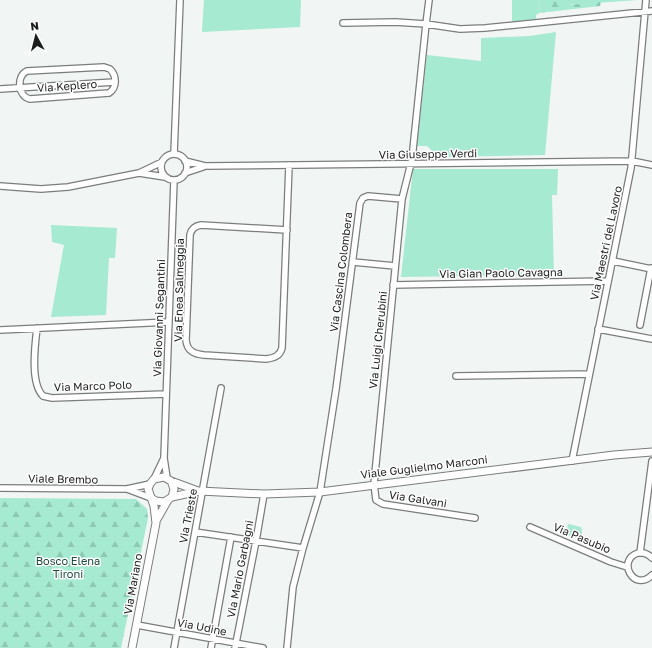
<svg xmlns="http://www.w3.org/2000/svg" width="652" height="648" viewBox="0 0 652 648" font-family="'Golos Text',sans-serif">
  <defs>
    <pattern id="forest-firs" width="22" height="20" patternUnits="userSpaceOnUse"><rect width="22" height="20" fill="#a5ead1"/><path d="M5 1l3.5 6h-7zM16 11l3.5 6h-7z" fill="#8dc8b3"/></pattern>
  </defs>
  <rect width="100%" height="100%" fill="#f1f5f4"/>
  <path fill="#a5ead1" d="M204,0H301L300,27L202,32Z
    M512,0H540L539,13L536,15V19L512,22Z
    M567,0H638L567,5Z
    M556,32L545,155L439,157L427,146H417L427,55L481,61V38L530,36Z
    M413,169H558L557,195H552L554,275L401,277Z
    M51,225L117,228L115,258H109L106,315L51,317L64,245L52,242Z
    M568,524L581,527L582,532L581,539L566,535Z"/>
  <path fill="url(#forest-firs)" d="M540,0H567L568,5L601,2L600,6L539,13Z
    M0,498L136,499L147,509L148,518L121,648H0Z"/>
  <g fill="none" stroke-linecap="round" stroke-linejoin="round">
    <defs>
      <path id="minor" d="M343,23L395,22L426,24L429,0
        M104,67L110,69C117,76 117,88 109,93L30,99C18,97 16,76 27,71Z
        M0,89L115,82
        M174,154L180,0
        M161 167a13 13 0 1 1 26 0a13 13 0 1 1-26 0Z
        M185,161L205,166L632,161L652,165
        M139,173L165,177
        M185,173L203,167
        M0,186L41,189L68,187L139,173L162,162
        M402,199L374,484L376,500L383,504L475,518
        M287,230L201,225C195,226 191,229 190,235L186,340C187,351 194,354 204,355L266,359C274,358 280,356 282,348L289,165
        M613,261L652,269
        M353,262L395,266
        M393,285L608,281
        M640,325L651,268
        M37,328C35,345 30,383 43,396L52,398L166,394
        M598,329L652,339
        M0,330L169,322
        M456,376L589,374
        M572,461L631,168L646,0
        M167,478L164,458L174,180
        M154,479L164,458
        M0,488L127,489L150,484
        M127,489L151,498
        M530,527L611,562L627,567
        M195,532L303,548
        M640,553L652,461
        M652,558C648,554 643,552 638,553C616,560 634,593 652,575
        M137,625L263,648
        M174,648L221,388
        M211,648L231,537
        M235,648L256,541L264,494
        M287,648L293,587L303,548L320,492L336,389L360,203L363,198L368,196L402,199L412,159L426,24L460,29L485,28L652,11"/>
      <path id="tertiary" d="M171,481L174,489L172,497
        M151,498L156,501L164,502L172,497L199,491L264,494L320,492L614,455L652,452
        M156,521L168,500
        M132,648L156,523L154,506L148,489L150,484L154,479L164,477L171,481L198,491"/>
    </defs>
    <use href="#minor" stroke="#7a7d7c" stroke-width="8"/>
    <use href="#tertiary" stroke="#7a7d7c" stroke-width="9"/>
    <use href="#minor" stroke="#fff" stroke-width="5.5"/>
    <use href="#tertiary" stroke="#fff" stroke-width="7"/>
  </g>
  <g text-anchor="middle" stroke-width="3" stroke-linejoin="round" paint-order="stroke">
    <g font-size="11" fill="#1c1e1d" stroke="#fff">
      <text transform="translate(67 86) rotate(-4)" y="4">Via Keplero</text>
      <text transform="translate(428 154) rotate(-1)" y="4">Via Giuseppe Verdi</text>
      <text transform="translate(606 243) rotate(-78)" y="4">Via Maestri del Lavoro</text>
      <text transform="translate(341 272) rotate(-83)" y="4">Via Cascina Colombera</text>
      <text transform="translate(501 273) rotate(-1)" y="4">Via Gian Paolo Cavagna</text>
      <text transform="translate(179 290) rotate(-89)" y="4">Via Enea Salmeggia</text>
      <text transform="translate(159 318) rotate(-88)" y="4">Via Giovanni Segantini</text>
      <text transform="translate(378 340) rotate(-84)" y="4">Via Luigi Cherubini</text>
      <text transform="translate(93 386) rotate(-2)" y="4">Via Marco Polo</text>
      <text transform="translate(424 467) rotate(-7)" y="4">Viale Guglielmo Marconi</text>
      <text transform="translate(63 479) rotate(1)" y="4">Viale Brembo</text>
      <text transform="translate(418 499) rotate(9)" y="4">Via Galvani</text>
      <text transform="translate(188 516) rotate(-79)" y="4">Via Trieste</text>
      <text transform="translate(582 538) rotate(23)" y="4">Via Pasubio</text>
      <text transform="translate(240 569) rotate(-79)" y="4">Via Mario Garbagni</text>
      <text transform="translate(133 584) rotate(-80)" y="4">Via Mariano</text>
      <text transform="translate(202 627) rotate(11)" y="4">Via Udine</text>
    </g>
    <g font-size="11" fill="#1c4b3d" stroke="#fff">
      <text x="68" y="565">Bosco Elena<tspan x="68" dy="13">Tironi</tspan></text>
    </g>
  </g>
  <g transform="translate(36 36) rotate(353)" stroke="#ffffff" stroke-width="3" paint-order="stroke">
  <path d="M0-3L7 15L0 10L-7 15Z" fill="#1c1e1d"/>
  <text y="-6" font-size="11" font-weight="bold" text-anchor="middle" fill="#1c1e1d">N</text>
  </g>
</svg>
